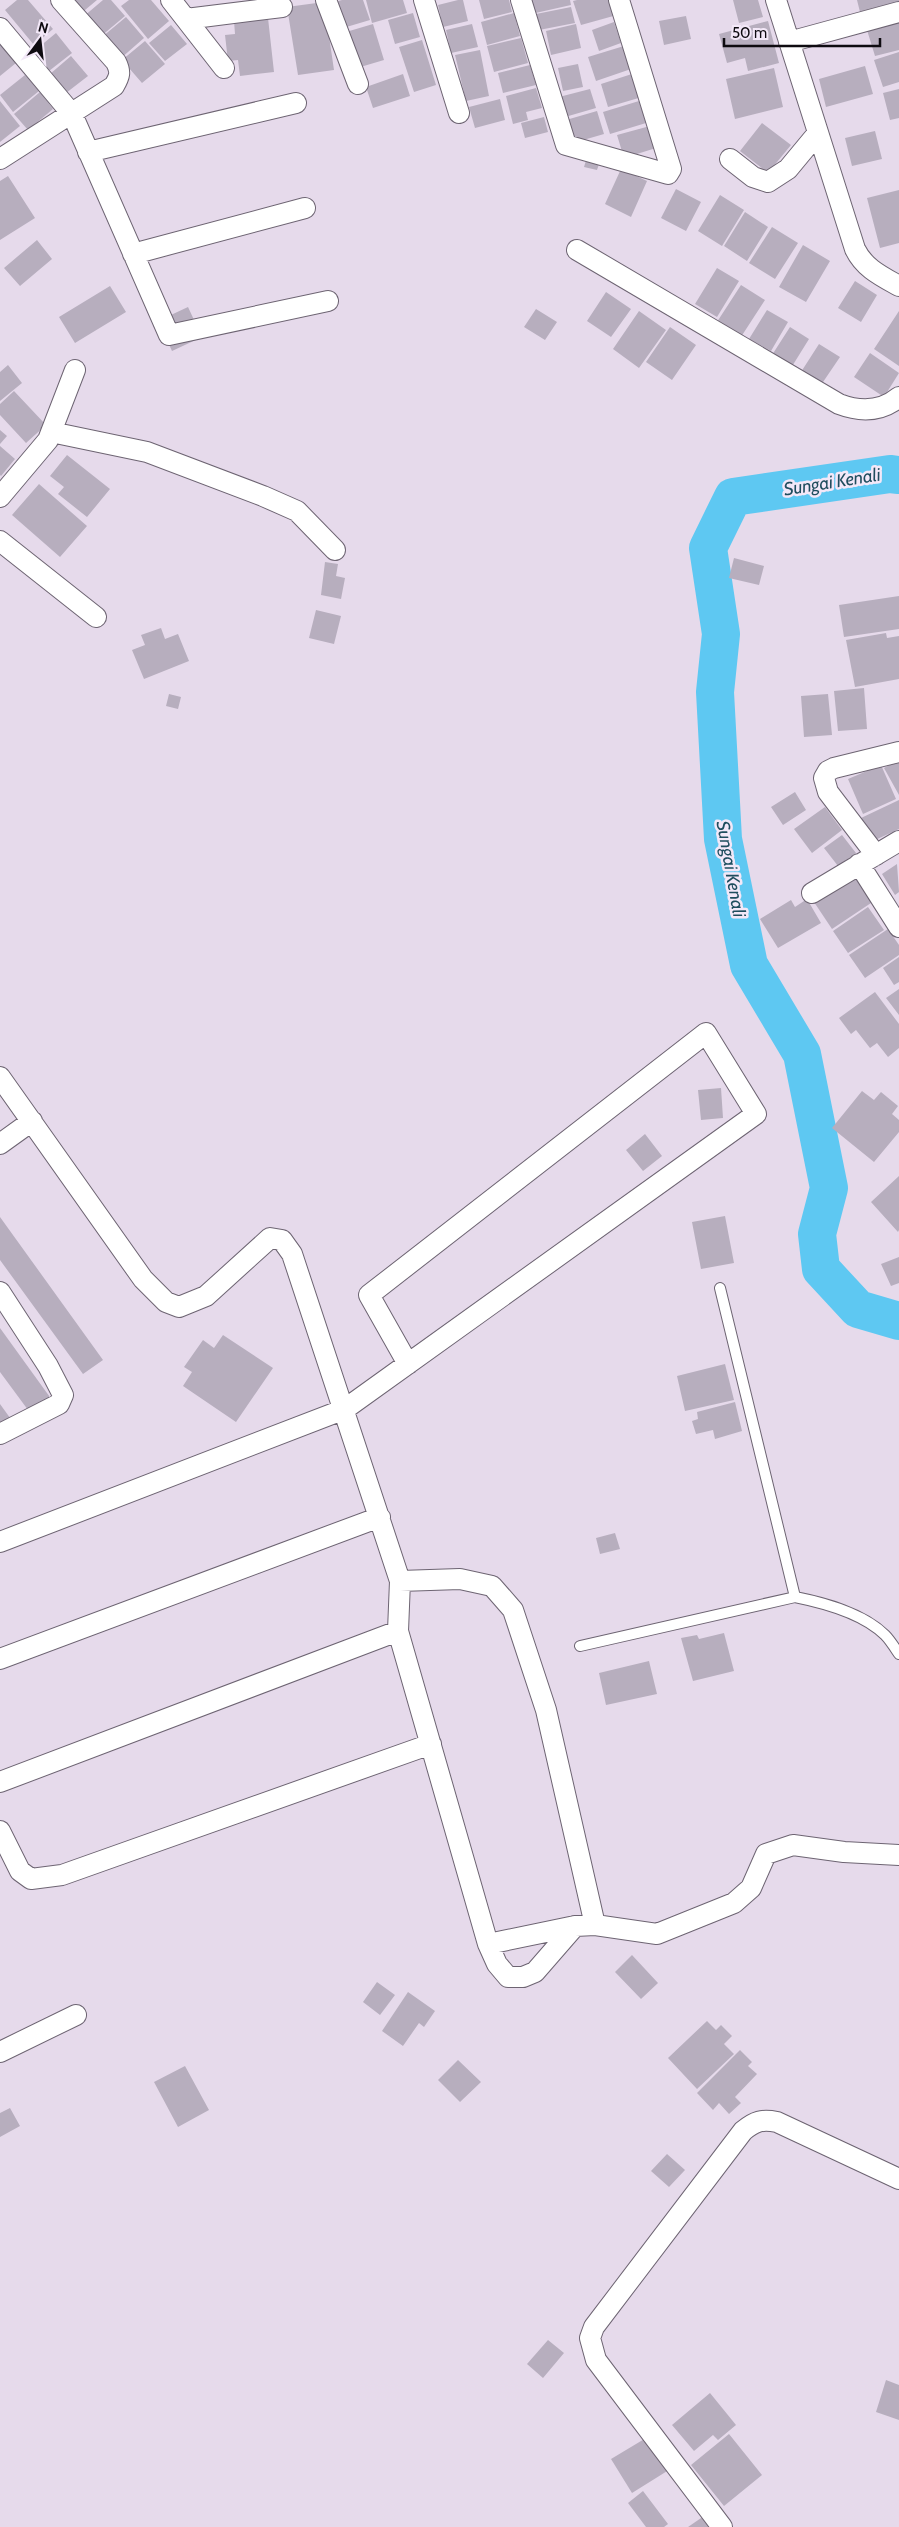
<svg xmlns="http://www.w3.org/2000/svg" width="899" height="2527" viewBox="0 0 899 2527" font-family="Cabin,sans-serif">
  <rect width="100%" height="100%" fill="#e6daeb"/>
  <g fill="none" stroke-linecap="round" stroke-linejoin="round">
    <path stroke="#5ec8f2" stroke-width="38" d="M899,475L890,474L733,497L708,548L721,634L715,692L723,839L749,965L802,1054L829,1188L817,1234L821,1269L858,1309L899,1321"/>
  </g>
  <path fill="#b7aebe" d="M17,0H28L53,29L34,45L5,10Z
    M67,0H97L79,15Z
    M103,0H111L125,16L100,37L83,17Z
    M129,0H151L169,21L148,39L121,6Z
    M342,0H363L370,20L343,28L335,2Z
    M366,0H403L407,13L372,23Z
    M458,0H463L468,21L443,27L438,5Z
    M479,0H509L512,12L484,19Z
    M528,0H570L571,5L531,14Z
    M577,0H612L617,15L581,25L573,1Z
    M733,0H758L763,17L739,23Z
    M857,0H899V6L861,16Z
    M324,2L334,70L298,75L287,7Z
    M571,7L575,23L539,30L536,14Z
    M413,13L420,37L395,44L388,20Z
    M514,13L520,36L487,45L481,22Z
    M686,16L691,39L664,45L659,21Z
    M126,17L144,38L120,59L102,37Z
    M268,18L274,72L240,76L238,60L228,61L225,35L235,34L234,21Z
    M768,21L779,63L748,71L745,58L727,63L719,34Z
    M899,21V50L875,56L867,30Z
    M614,22L621,43L599,51L592,30Z
    M373,24L384,60L357,68L346,32Z
    M472,24L478,47L451,53L446,30Z
    M576,24L581,48L551,55L546,31Z
    M171,25L187,44L165,61L149,43Z
    M56,33L72,53L49,71L33,52Z
    M521,38L528,63L494,72L487,46Z
    M422,40L436,85L414,92L399,47Z
    M145,41L165,64L142,83L122,60Z
    M0,43L16,63L0,76Z
    M624,46L631,69L596,81L588,57Z
    M480,50L489,96L466,101L455,55Z
    M899,52V82L883,87L874,60Z
    M71,56L88,76L66,93L50,74Z
    M578,64L583,87L563,91L558,68Z
    M530,65L536,85L503,93L498,73Z
    M865,66L873,94L826,107L819,79Z
    M774,68L783,107L735,119L726,79Z
    M635,73L642,97L608,107L601,84Z
    M403,74L410,96L373,108L366,87Z
    M25,75L39,91L13,112L0,95Z
    M536,88L542,108L526,112L528,120L513,124L506,96Z
    M590,89L596,108L565,117L559,97Z
    M899,89V118L890,120L883,93Z
    M40,92L53,109L28,130L14,114Z
    M500,99L505,120L475,128L469,107Z
    M0,101L20,126L0,142Z
    M639,101L646,123L610,134L603,112Z
    M597,111L604,134L573,143L566,120Z
    M544,117L548,132L525,138L521,123Z
    M762,123L791,145L768,173L740,151Z
    M650,126L656,148L624,158L617,135Z
    M875,131L882,159L852,166L845,138Z
    M588,154L601,158L597,170L584,167Z
    M621,169L647,181L631,217L605,204Z
    M8,176L35,218L0,240V181Z
    M676,189L701,202L686,231L661,218Z
    M899,190V243L880,248L867,198Z
    M720,195L744,210L722,246L698,231Z
    M745,212L768,227L747,261L724,246Z
    M772,227L798,243L775,279L749,263Z
    M37,240L52,259L20,286L4,268Z
    M803,245L830,261L806,302L779,287Z
    M717,268L739,281L717,317L695,304Z
    M855,281L877,295L861,322L838,308Z
    M741,285L765,300L739,340L715,325Z
    M110,286L126,312L75,343L59,317Z
    M606,292L631,309L611,337L587,321Z
    M188,307L202,337L172,351L158,321Z
    M536,309L557,322L545,340L524,327Z
    M767,310L788,322L771,351L749,339Z
    M639,311L666,330L639,368L613,349Z
    M899,311V366L874,349Z
    M670,327L696,345L672,380L646,362Z
    M790,327L809,339L791,368L772,355Z
    M819,344L840,357L821,385L801,372Z
    M870,353L899,373L884,397L854,377Z
    M8,365L22,383L0,401V372Z
    M14,391L46,425L26,443L0,415V404Z
    M0,430L7,436L0,444Z
    M0,446L15,459L1,476L0,475Z
    M67,455L110,489L87,517L58,494L64,487L50,476Z
    M39,484L87,526L60,557L12,515Z
    M734,558L764,566L759,585L729,578Z
    M325,562L338,564L336,576L345,578L341,599L321,595Z
    M899,596V629L844,637L839,605Z
    M316,610L341,616L334,644L309,638Z
    M161,628L165,639L178,634L189,661L144,679L132,650L145,645L141,635Z
    M886,633L887,638L899,636V679L855,687L846,640Z
    M864,688L867,729L838,731L834,691Z
    M169,694L181,697L178,709L166,706Z
    M828,694L832,735L804,737L801,696Z
    M899,760V795L884,768Z
    M881,765L896,799L863,814L848,779Z
    M795,792L806,810L783,825L771,807Z
    M899,800V829L873,841L861,818Z
    M825,807L842,830L812,853L794,829Z
    M842,835L856,853L838,866L824,848Z
    M897,864L899,892L895,895L882,874Z
    M857,874L874,901L832,929L814,902Z
    M807,899L821,923L778,948L760,919L791,900L795,907Z
    M868,907L884,930L848,953L833,931Z
    M888,929L899,945V955L865,978L849,955Z
    M899,957V982L894,985L883,968Z
    M899,989V1015L886,998Z
    M875,992L899,1024V1048L888,1057L877,1043L870,1048L856,1030L851,1034L839,1018Z
    M721,1088L723,1118L701,1120L698,1090Z
    M862,1091L874,1100L881,1092L898,1106L892,1114L899,1120V1132L874,1162L832,1128Z
    M645,1134L662,1156L643,1171L626,1150Z
    M899,1176V1230L898,1232L871,1202Z
    M725,1216L734,1263L701,1269L692,1222Z
    M0,1217L103,1360L83,1374L0,1260Z
    M899,1257V1283L891,1286L881,1264Z
    M0,1328L52,1400L31,1414L0,1372Z
    M223,1335L273,1368L236,1422L183,1386L192,1372L184,1367L203,1340L214,1348Z
    M725,1364L734,1400L685,1411L677,1376Z
    M735,1402L742,1431L715,1439L713,1430L696,1434L692,1421L698,1419L697,1412Z
    M0,1404L13,1422L0,1431Z
    M615,1533L620,1549L600,1554L596,1538Z
    M724,1633L734,1671L693,1681L681,1638L697,1635L699,1639Z
    M649,1661L657,1694L606,1705L599,1673Z
    M632,1955L658,1983L641,1999L615,1972Z
    M377,1982L395,1995L380,2015L363,2002Z
    M408,1992L435,2011L424,2027L419,2023L403,2046L382,2031Z
    M707,2021L716,2030L721,2025L732,2036L724,2044L734,2054L697,2089L668,2058Z
    M740,2050L752,2062L748,2066L757,2074L735,2097L741,2103L729,2114L719,2103L713,2110L697,2093Z
    M458,2060L481,2082L460,2102L438,2080Z
    M185,2066L209,2110L178,2127L154,2082Z
    M10,2108L20,2126L0,2137V2113Z
    M667,2154L685,2170L669,2187L651,2171Z
    M548,2340L564,2353L543,2378L527,2364Z
    M886,2380L899,2385V2420L876,2412Z
    M710,2393L736,2425L718,2440L713,2435L694,2451L672,2425Z
    M729,2434L762,2475L724,2506L691,2465Z
    M651,2435L672,2468L632,2493L611,2459Z
    M643,2491L668,2524L664,2527H646L628,2503Z
    M704,2516L712,2527H688Z"/>
  <g fill="none" stroke-linecap="round" stroke-linejoin="round">
    <defs>
      <path id="service" d="M720,1288L795,1597
        M580,1646L795,1597C825,1603 863,1613 885,1635C890,1640 895,1648 899,1654"/>
      <path id="minor" d="M171,0L224,68
        M326,0L358,84
        M424,0L459,113
        M521,0L566,145L668,174L671,169L619,0
        M776,0L855,249C864,268 881,276 899,286
        M186,19L282,7
        M0,28L72,114L169,335L328,301
        M789,42L899,12
        M88,152L296,103
        M0,159L114,86C120,76 121,72 116,62L61,0
        M730,159L753,177L768,182L788,169L817,134
        M577,250L839,404C860,412 881,412 899,397
        M133,254L305,208
        M51,432L147,452L263,496L297,511L335,550
        M0,497L48,440L75,370
        M0,541L96,617
        M876,855L828,792L824,778L828,771L834,768L899,752
        M859,864L899,927
        M812,893L899,841
        M0,1077L143,1279L166,1302L179,1307L206,1296L270,1238L282,1240L292,1254L400,1581L398,1631L488,1944L497,1964L508,1977H523L535,1972L575,1926L595,1925L657,1934L734,1903L751,1888L766,1854L793,1845L844,1852L899,1855
        M0,1144L32,1121
        M0,1292L48,1366L63,1395L59,1404L0,1434
        M0,1542L345,1409L756,1114L706,1033L369,1295L408,1364
        M400,1581L460,1579L492,1586L513,1610L546,1710L595,1925
        M0,1659L380,1517
        M0,1782L398,1631
        M0,1831L20,1871L31,1879L62,1875L431,1744
        M488,1944L575,1926
        M0,2052L76,2015
        M722,2527L596,2360L590,2338L594,2327L743,2131C755,2121 762,2119 777,2122L899,2179"/>
    </defs>
    <use href="#service" stroke="#6d6472" stroke-width="12"/>
    <use href="#minor" stroke="#6d6472" stroke-width="22"/>
    <use href="#service" stroke="#fff" stroke-width="10"/>
    <use href="#minor" stroke="#fff" stroke-width="20"/>
  </g>
  <g text-anchor="middle" stroke-width="5" stroke-linejoin="round" paint-order="stroke">
    <g font-size="18" font-style="italic" fill="#1f4d5e" stroke="#f3e8f8">
      <text transform="translate(832 482) rotate(-9)" y="6">Sungai Kenali</text>
      <text transform="translate(731 869) rotate(80)" y="6">Sungai Kenali</text>
    </g>
  </g>
  <g transform="translate(40 40) rotate(15)" stroke="#f3e8f8" stroke-width="4" paint-order="stroke">
  <path d="M0-4L9 19L0 12L-9 19Z" fill="#0e0b10"/>
  <text y="-8" font-size="14" font-weight="bold" text-anchor="middle" fill="#0e0b10">N</text>
  </g>
  <path d="M724 38v8h156v-8" fill="none" stroke="#0e0b10" stroke-width="2.5"/>
  <text x="732" y="38" font-size="15" fill="#0e0b10" stroke="#f3e8f8" stroke-width="4" paint-order="stroke">50 m</text>
</svg>
